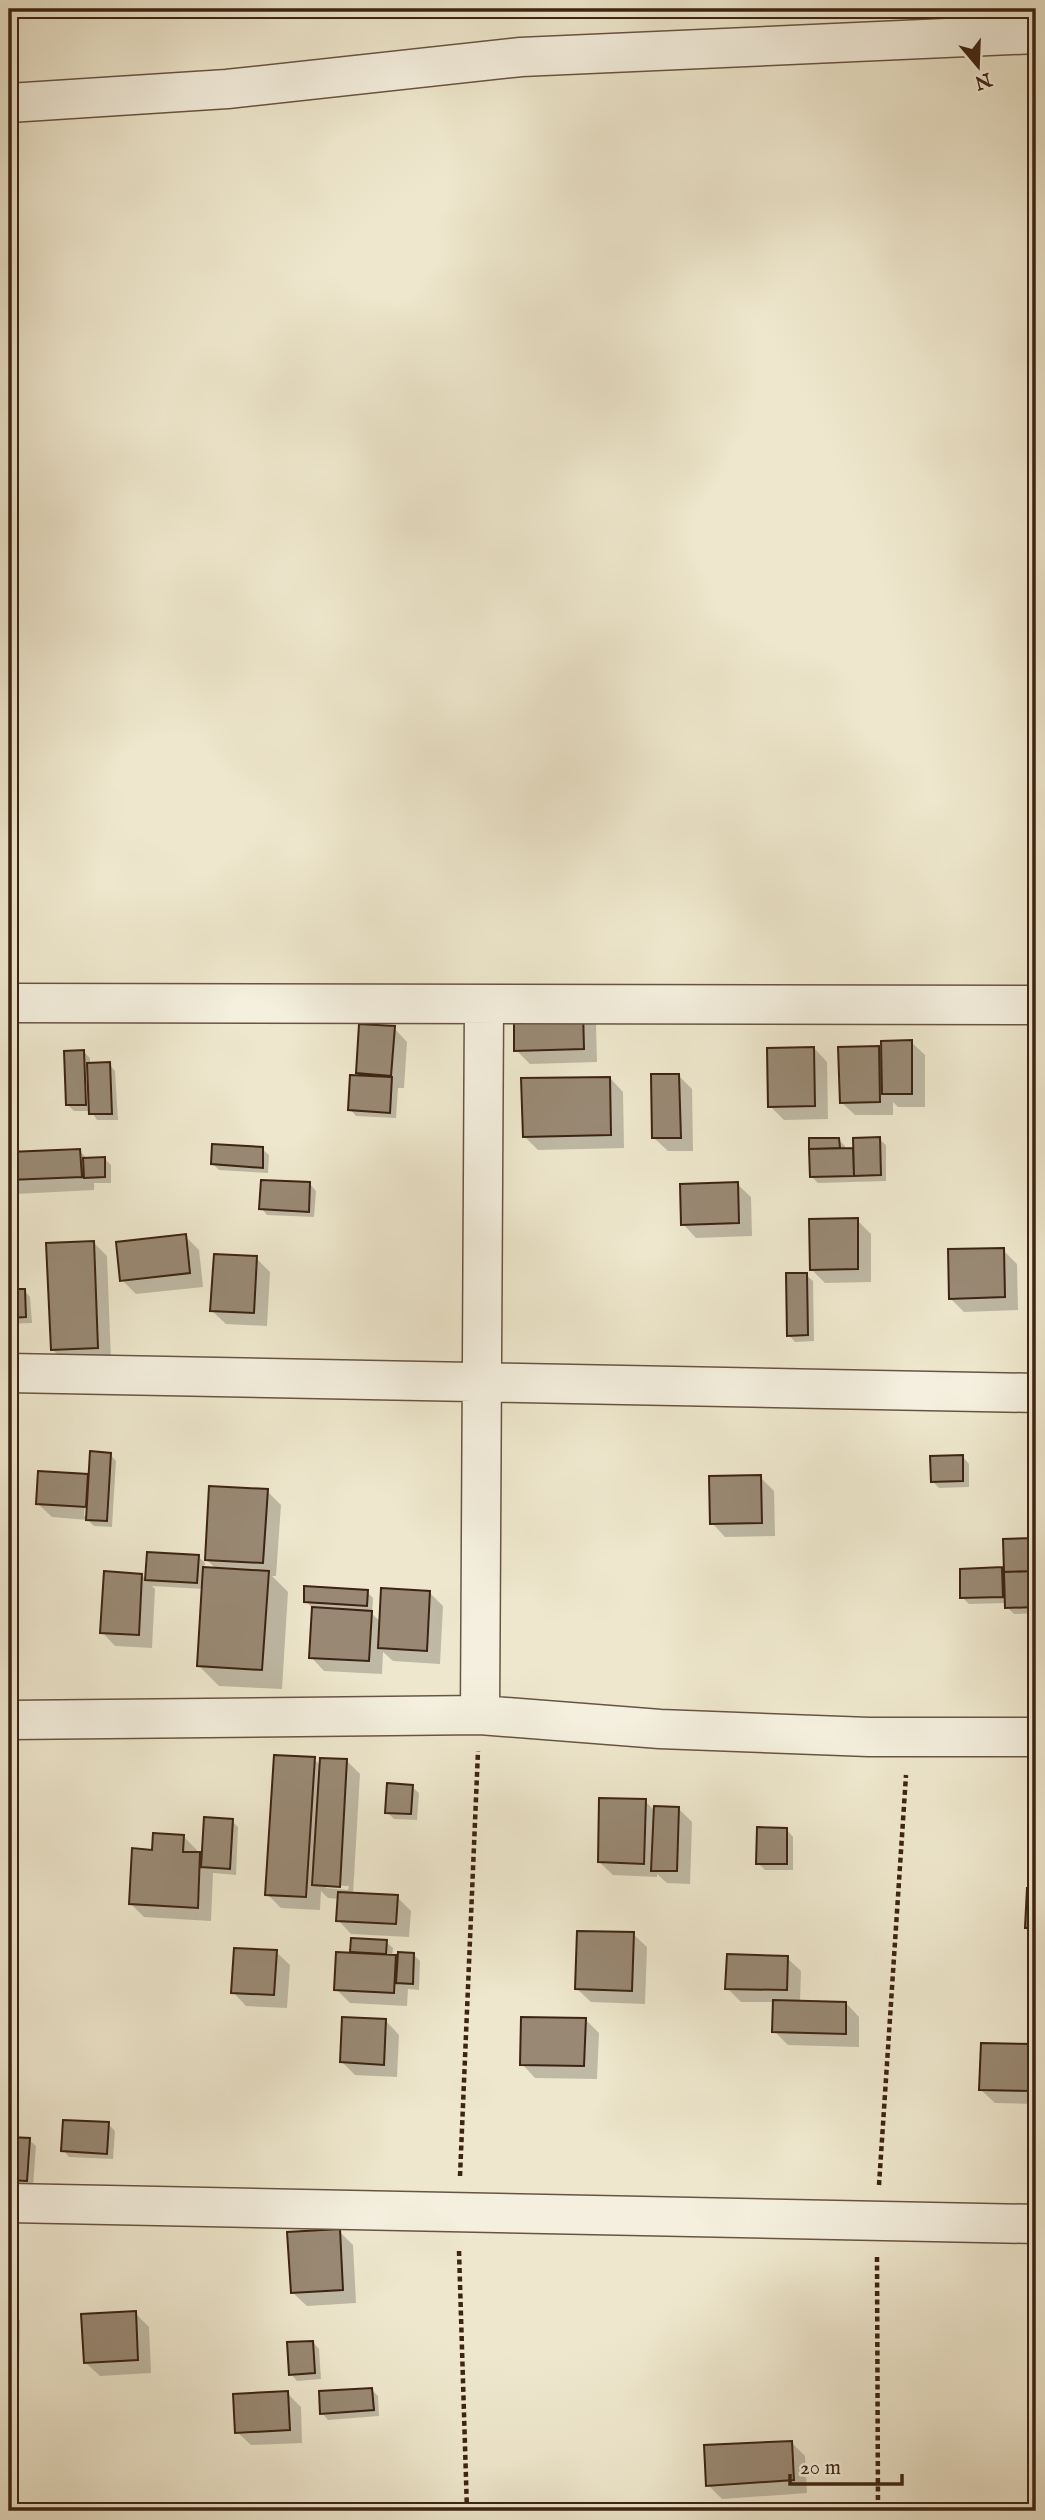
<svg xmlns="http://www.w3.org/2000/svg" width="1045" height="2520" viewBox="0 0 1045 2520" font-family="'IM FELL English',serif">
  <rect width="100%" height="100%" fill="#eee7cd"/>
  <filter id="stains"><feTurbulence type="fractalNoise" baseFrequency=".00286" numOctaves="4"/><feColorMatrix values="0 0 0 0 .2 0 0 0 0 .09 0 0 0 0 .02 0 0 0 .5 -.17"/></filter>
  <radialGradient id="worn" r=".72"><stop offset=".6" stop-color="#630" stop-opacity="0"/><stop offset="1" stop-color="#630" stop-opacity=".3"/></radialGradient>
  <path fill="#0003" fill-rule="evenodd" d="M583,1011L596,1024L597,1062L530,1064L516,1050Z
    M394,1028L407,1042L404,1088H398L396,1118L356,1116L350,1109L362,1078L357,1073Z
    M911,1042L925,1055V1107H898L893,1102V1115H855L841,1102L878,1048L883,1053Z
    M814,1048L827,1062L828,1119L784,1120L770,1106Z
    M83,1051L90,1058V1065L109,1064L115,1071L118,1120H97L91,1111H74L68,1105Z
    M678,1075L692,1089L693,1151H668L654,1138Z
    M610,1078L623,1092L624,1148L538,1150L524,1136Z
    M879,1139L886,1145V1181L818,1183L811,1176L810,1140H839L845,1146V1150H855Z
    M262,1149L269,1155L268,1173L219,1170L213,1164Z
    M79,1151L88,1159L104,1158L111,1165V1183H94V1190L16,1194L9,1187V1154Z
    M310,1184L316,1191L314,1217L267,1215L261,1208Z
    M737,1184L751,1197L752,1236L696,1238L683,1224Z
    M857,1220L871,1234V1282L825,1283L811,1269Z
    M185,1236L199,1250L203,1287L136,1294L122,1280Z
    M93,1242L107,1256L111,1361L66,1363L52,1349Z
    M1003,1250L1017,1264L1018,1310L964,1312L950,1298Z
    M256,1258L270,1272L267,1326L226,1324L212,1311Z
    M806,1275L813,1281L814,1341L795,1342L789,1335Z
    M24,1290L30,1297L32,1323L9,1324V1291Z
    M110,1454L116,1461L112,1527L94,1526L88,1520L52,1517L38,1504L40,1473L90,1476ZM86,1486H89L88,1516H84Z
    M963,1457L969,1464V1487L939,1488L932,1481Z
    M760,1477L774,1491L775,1536L725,1537L712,1523Z
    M267,1491L281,1505L276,1576H272L288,1592L282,1689L219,1686L199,1666L203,1589L152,1586L155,1589L152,1648L115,1646L102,1632L142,1575L147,1581L148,1554L198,1556L205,1563L204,1569L217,1570L207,1560Z
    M1005,1540H1036V1613L1014,1614L1007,1607V1603L969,1604L962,1597L1001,1569L1006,1574Z
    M367,1592L373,1598L372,1614L381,1622L429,1592L443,1606L440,1664L393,1661L383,1652L382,1674L324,1671L311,1657L312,1608L306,1601Z
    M314,1759L321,1766L346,1760L360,1774L353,1894L397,1897L411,1911L409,1937L351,1934L338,1920L339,1899L328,1898L321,1891L320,1910L281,1908L267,1894ZM326,1885L349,1886L348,1890L326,1888Z
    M412,1787L419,1793L417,1820L394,1819L387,1812Z
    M645,1801L655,1811L679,1809L692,1822L690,1884L667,1883L657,1874V1877L613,1875L599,1862Z
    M232,1821L238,1827L236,1875L213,1873L211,1921L144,1917L131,1904L154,1852L183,1836L197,1850L196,1854L203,1858Z
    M787,1830L793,1837V1870H765L758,1863Z
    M1028,1890H1036V1936L1027,1927Z
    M633,1934L647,1947L645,2004L591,2002L577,1989Z
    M386,1942L393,1948L392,1956L399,1960L414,1955L420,1961L419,1990L408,1989L407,2006L350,2003L336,1989L355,1954L352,1951Z
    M276,1952L290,1965L287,2008L246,2006L233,1992Z
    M787,1958L801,1971L800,2002L846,2003L859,2017V2047L788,2045L774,2031L775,2002H741L727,1988Z
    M585,2019L599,2033L597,2079L535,2078L522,2064Z
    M386,2021L399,2035L397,2077L355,2075L341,2061Z
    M983,2045L1036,2046V2104L995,2103L981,2090Z
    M108,2124L115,2131L113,2159L69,2157L63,2150Z
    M9,2138L29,2140L36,2146L33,2187L9,2185Z
    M339,2231L353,2245L356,2303L307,2306L293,2293Z
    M9,2309L20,2321L19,2371H9Z
    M135,2313L149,2327L151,2373L100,2376L86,2363Z
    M313,2342L319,2349L321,2379L297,2381L291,2374Z
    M372,2390L378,2396L379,2416L328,2420L322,2413Z
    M287,2393L301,2407L302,2443L251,2445L237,2432Z
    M791,2442L805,2456L807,2493L722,2499L708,2485Z"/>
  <path fill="#998974" stroke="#3d2313" stroke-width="2" d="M583,1009L584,1049L514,1051V1011Z
    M359,1024L395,1026L391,1076L356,1073Z
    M912,1040V1094H882L881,1041Z
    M879,1046L880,1102L840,1103L838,1047Z
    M814,1047L815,1106L768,1107L767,1048Z
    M84,1050L86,1105H66L64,1051Z
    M110,1062L112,1114H89L87,1063Z
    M1032,1062H1036V1104H1033Z
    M651,1074H679L681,1138H652Z
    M350,1075L392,1077L390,1113L348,1110Z
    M610,1077L611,1135L523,1137L521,1078Z
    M880,1137L881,1175L854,1176L853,1138Z
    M809,1138H839L840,1148L809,1149Z
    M212,1144L263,1147V1168L211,1164Z
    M853,1148L854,1176L810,1177L809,1149Z
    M80,1149L82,1177L9,1180V1152Z
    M105,1157V1177L84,1178L83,1158Z
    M261,1180L310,1182L309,1212L259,1209Z
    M738,1182L739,1223L681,1225L680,1184Z
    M858,1218V1269L810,1270L809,1219Z
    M186,1234L190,1273L120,1281L116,1242Z
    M94,1241L98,1348L51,1350L46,1243Z
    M1004,1248L1005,1297L949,1299L948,1249Z
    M214,1254L257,1256L254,1313L210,1311Z
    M786,1273H807L808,1335L787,1336Z
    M9,1289H25L26,1317L9,1318Z
    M90,1451L111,1453L107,1521L86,1520Z
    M963,1455V1481L931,1482L930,1456Z
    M38,1471L88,1474L86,1507L36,1504Z
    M761,1475L762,1523L710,1524L709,1476Z
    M209,1486L268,1489L263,1563L205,1560Z
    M1036,1538V1571L1004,1572L1003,1539Z
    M147,1552L199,1555L197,1583L145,1580Z
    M203,1567L269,1571L262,1670L197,1666Z
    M1002,1567L1003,1597L960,1598V1569Z
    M104,1571L142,1574L139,1635L100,1633Z
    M1036,1571V1607L1005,1608L1004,1572Z
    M304,1586L368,1590L367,1606L304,1602Z
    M381,1588L430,1591L427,1651L378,1648Z
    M312,1607L372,1611L369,1661L309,1658Z
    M274,1755L315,1757L306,1897L265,1895Z
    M320,1758L347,1759L340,1887L312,1885Z
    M387,1783L413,1785L411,1814L385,1813Z
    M599,1798L646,1799L644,1864L598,1862Z
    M654,1806L679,1807L677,1871H651Z
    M204,1817L233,1819L230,1869L201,1867Z
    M757,1827L787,1828V1864H756Z
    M153,1833L184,1835L183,1852H200L198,1908L129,1904L132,1848L152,1850Z
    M1027,1888H1036V1928H1025Z
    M338,1892L398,1895L396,1924L336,1921Z
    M577,1931L634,1932L632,1991L575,1989Z
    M351,1938L387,1940L386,1954L350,1952Z
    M234,1948L277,1950L274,1995L231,1993Z
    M336,1952L396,1955L394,1993L334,1990Z
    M398,1952L414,1953L413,1984L396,1983Z
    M727,1954L788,1956L787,1990L725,1989Z
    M773,2000L846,2002V2034L772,2032Z
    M342,2017L386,2019L384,2065L340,2062Z
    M521,2017L586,2018L584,2066L520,2065Z
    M981,2043L1036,2044V2091L979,2090Z
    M63,2120L109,2122L107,2154L61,2151Z
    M9,2137L30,2138L27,2181L9,2180Z
    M340,2229L343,2290L291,2293L287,2232Z
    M136,2311L138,2360L84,2363L81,2314Z
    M313,2341L315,2373L289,2375L287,2342Z
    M372,2388L374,2410L320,2414L319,2391Z
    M288,2391L290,2430L235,2433L233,2394Z
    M792,2441L794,2480L706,2486L704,2445Z"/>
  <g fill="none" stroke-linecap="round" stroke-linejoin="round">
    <defs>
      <path id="minor" d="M9,103L227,89L521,57L1036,34
        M9,1003L1036,1005
        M9,1373L1036,1393
        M480,1715L484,1004
        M9,1720L480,1715L660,1729L869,1737H1036
        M9,2203L1036,2224"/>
    </defs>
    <use href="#minor" stroke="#695442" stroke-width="41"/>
    <path stroke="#3d2313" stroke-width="4.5" stroke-dasharray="5 3.5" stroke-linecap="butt" d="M460,2176L478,1751
      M879,2185L906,1775
      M459,2251L467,2511
      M877,2257L878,2511"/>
    <use href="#minor" stroke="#f4efde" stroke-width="38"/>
  </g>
  <rect width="1045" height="2520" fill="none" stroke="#eee7cd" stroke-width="35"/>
  <rect x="10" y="10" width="1024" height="2499" fill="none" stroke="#3d2313" stroke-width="3.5"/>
  <rect x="18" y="18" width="1010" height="2485" fill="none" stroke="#3d2313" stroke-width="2"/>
  <g transform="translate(978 66) rotate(161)" stroke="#f4efde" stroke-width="5" paint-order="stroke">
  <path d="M0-5L12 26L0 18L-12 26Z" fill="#3d2313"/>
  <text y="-10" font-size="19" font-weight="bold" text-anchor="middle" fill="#3d2313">N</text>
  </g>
  <path d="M790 2474v10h112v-10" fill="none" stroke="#3d2313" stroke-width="3.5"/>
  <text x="800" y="2474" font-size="21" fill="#3d2313" stroke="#f4efde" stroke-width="5" paint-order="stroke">20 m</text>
  <rect width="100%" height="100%" filter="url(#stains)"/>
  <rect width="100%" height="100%" fill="url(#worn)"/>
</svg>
